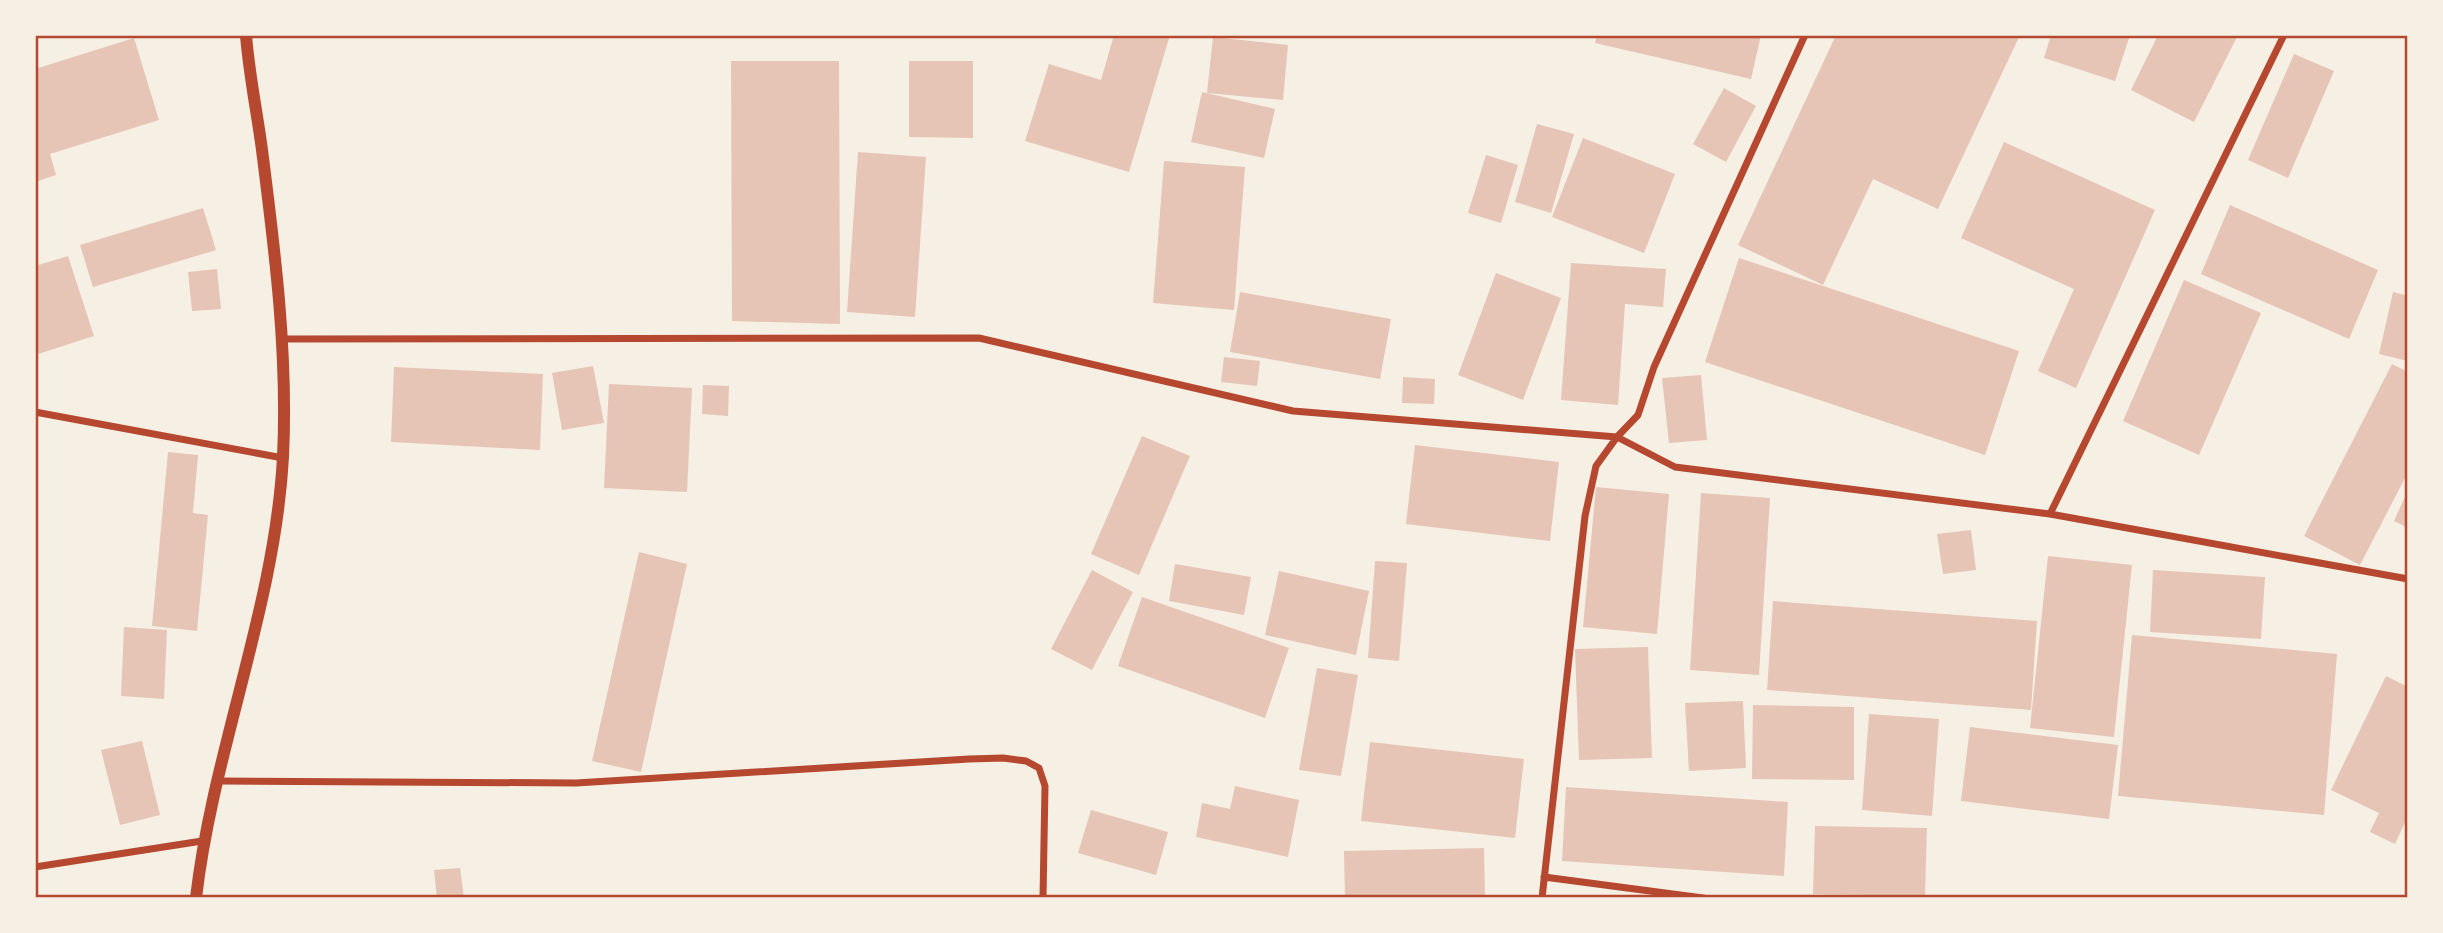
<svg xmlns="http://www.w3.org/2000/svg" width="2443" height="933" viewBox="0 0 2443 933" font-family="'Asap Condensed',sans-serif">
  <rect width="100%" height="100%" fill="#f6efe4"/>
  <path fill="#e6c5b7" d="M1114,35H1170L1129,172L1025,141L1049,64L1101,80Z
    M1597,35H1761L1751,79L1595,43Z
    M1836,35H2020L1938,209L1873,179L1823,285L1738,245Z
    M2051,35H2130L2115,81L2044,58Z
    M2158,35H2238L2194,122L2131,90Z
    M1213,37L1288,45L1283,100L1207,93Z
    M134,38L159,120L50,154L56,175L35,182V69Z
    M2294,54L2334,71L2288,178L2248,160Z
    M731,61H839L840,324L732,321Z
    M909,61H973V138L909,137Z
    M1724,88L1756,106L1726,162L1693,144Z
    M1202,92L1275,109L1264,158L1191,142Z
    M1537,124L1574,134L1551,213L1515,202Z
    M1583,138L1675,174L1644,253L1552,217Z
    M2004,142L2155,210L2076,388L2038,371L2074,289L1961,238Z
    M858,152L926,157L915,317L847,312Z
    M1486,155L1518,165L1501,223L1468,213Z
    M1164,161L1245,167L1234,310L1153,303Z
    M2230,205L2378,270L2349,339L2201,274Z
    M203,208L216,250L93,287L80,245Z
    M68,256L94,336L35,355V266Z
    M1739,258L2019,351L1985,455L1705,362Z
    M1571,263L1666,269L1663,307L1625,304L1618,405L1561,400Z
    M217,269L221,309L192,311L188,272Z
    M1496,273L1561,298L1523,400L1458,375Z
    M2184,280L2261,313L2199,455L2123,421Z
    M1240,292L1391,319L1380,379L1230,352Z
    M2393,292L2408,296V361L2379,354Z
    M1224,357L1260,361L1257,386L1221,382Z
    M2392,364L2408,372V472L2360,565L2304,536Z
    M593,366L604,423L562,430L552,373Z
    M394,367L543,374L540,450L391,442Z
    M1701,375L1707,440L1669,443L1662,378Z
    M1403,377L1435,379L1434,404L1402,403Z
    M609,384L692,388L687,492L604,488Z
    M703,385L729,386L728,416L702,414Z
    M1142,436L1190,456L1139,575L1091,554Z
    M1415,445L1559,462L1550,541L1406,524Z
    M168,452L198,455L193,513L208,515L197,631L152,626Z
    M1596,487L1669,494L1657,634L1583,627Z
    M2408,490V528L2394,521Z
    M1701,493L1770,498L1759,675L1690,670Z
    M1971,530L1976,570L1943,574L1937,534Z
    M639,552L687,564L641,772L592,761Z
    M2048,556L2132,565L2114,737L2030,728Z
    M1375,561L1407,563L1399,661L1368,658Z
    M1175,564L1251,577L1244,615L1169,601Z
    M1092,570L1133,592L1092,670L1051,649Z
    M2153,570L2265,577L2261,639L2150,632Z
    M1279,571L1369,591L1356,655L1265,635Z
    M1142,597L1289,648L1265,718L1118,666Z
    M1773,601L2037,621L2031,710L1767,690Z
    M124,627L167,630L164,699L121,696Z
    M2132,635L2337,654L2324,815L2118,796Z
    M1648,647L1652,758L1579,760L1575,649Z
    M1317,668L1358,675L1341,776L1299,770Z
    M2386,676L2408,687V816L2395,844L2370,832L2379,813L2331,790Z
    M1743,701L1746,768L1689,771L1685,703Z
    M1753,705L1854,707V780L1752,779Z
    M1869,714L1939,719L1932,816L1862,810Z
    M1970,727L2118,745L2109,819L1961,801Z
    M142,741L160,815L120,825L101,750Z
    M1370,742L1524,759L1515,838L1361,821Z
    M1235,786L1299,800L1288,857L1196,837L1202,803L1230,809Z
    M1566,787L1788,802L1784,876L1562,861Z
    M1091,810L1168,832L1156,875L1078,853Z
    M1815,826L1927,828L1925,896L1813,894Z
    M1484,848L1485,898H1345L1344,851Z
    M460,868L464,898H437L434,870Z"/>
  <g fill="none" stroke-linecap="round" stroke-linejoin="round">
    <path stroke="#b5482f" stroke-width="7" d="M1805,35L1654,367L1638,415L1617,437L1675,467L2050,514L2408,579
      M283,339L979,338L1293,411L1617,437L1596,466L1585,516L1542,898
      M35,412L283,458
      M2050,514L2284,35
      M220,781L576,783L969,759L1003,758L1026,761L1039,768L1045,786L1043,898
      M35,867L202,841
      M1544,877L1703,898"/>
    <path stroke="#b5482f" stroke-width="12" d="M196,898C213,750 275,607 283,457C288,354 275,252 262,150C257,112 249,74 246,35"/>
  </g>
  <rect width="2443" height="933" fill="none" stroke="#f6efe4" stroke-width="74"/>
  <rect x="37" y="37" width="2369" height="859" fill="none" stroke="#b5482f" stroke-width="2.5"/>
</svg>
